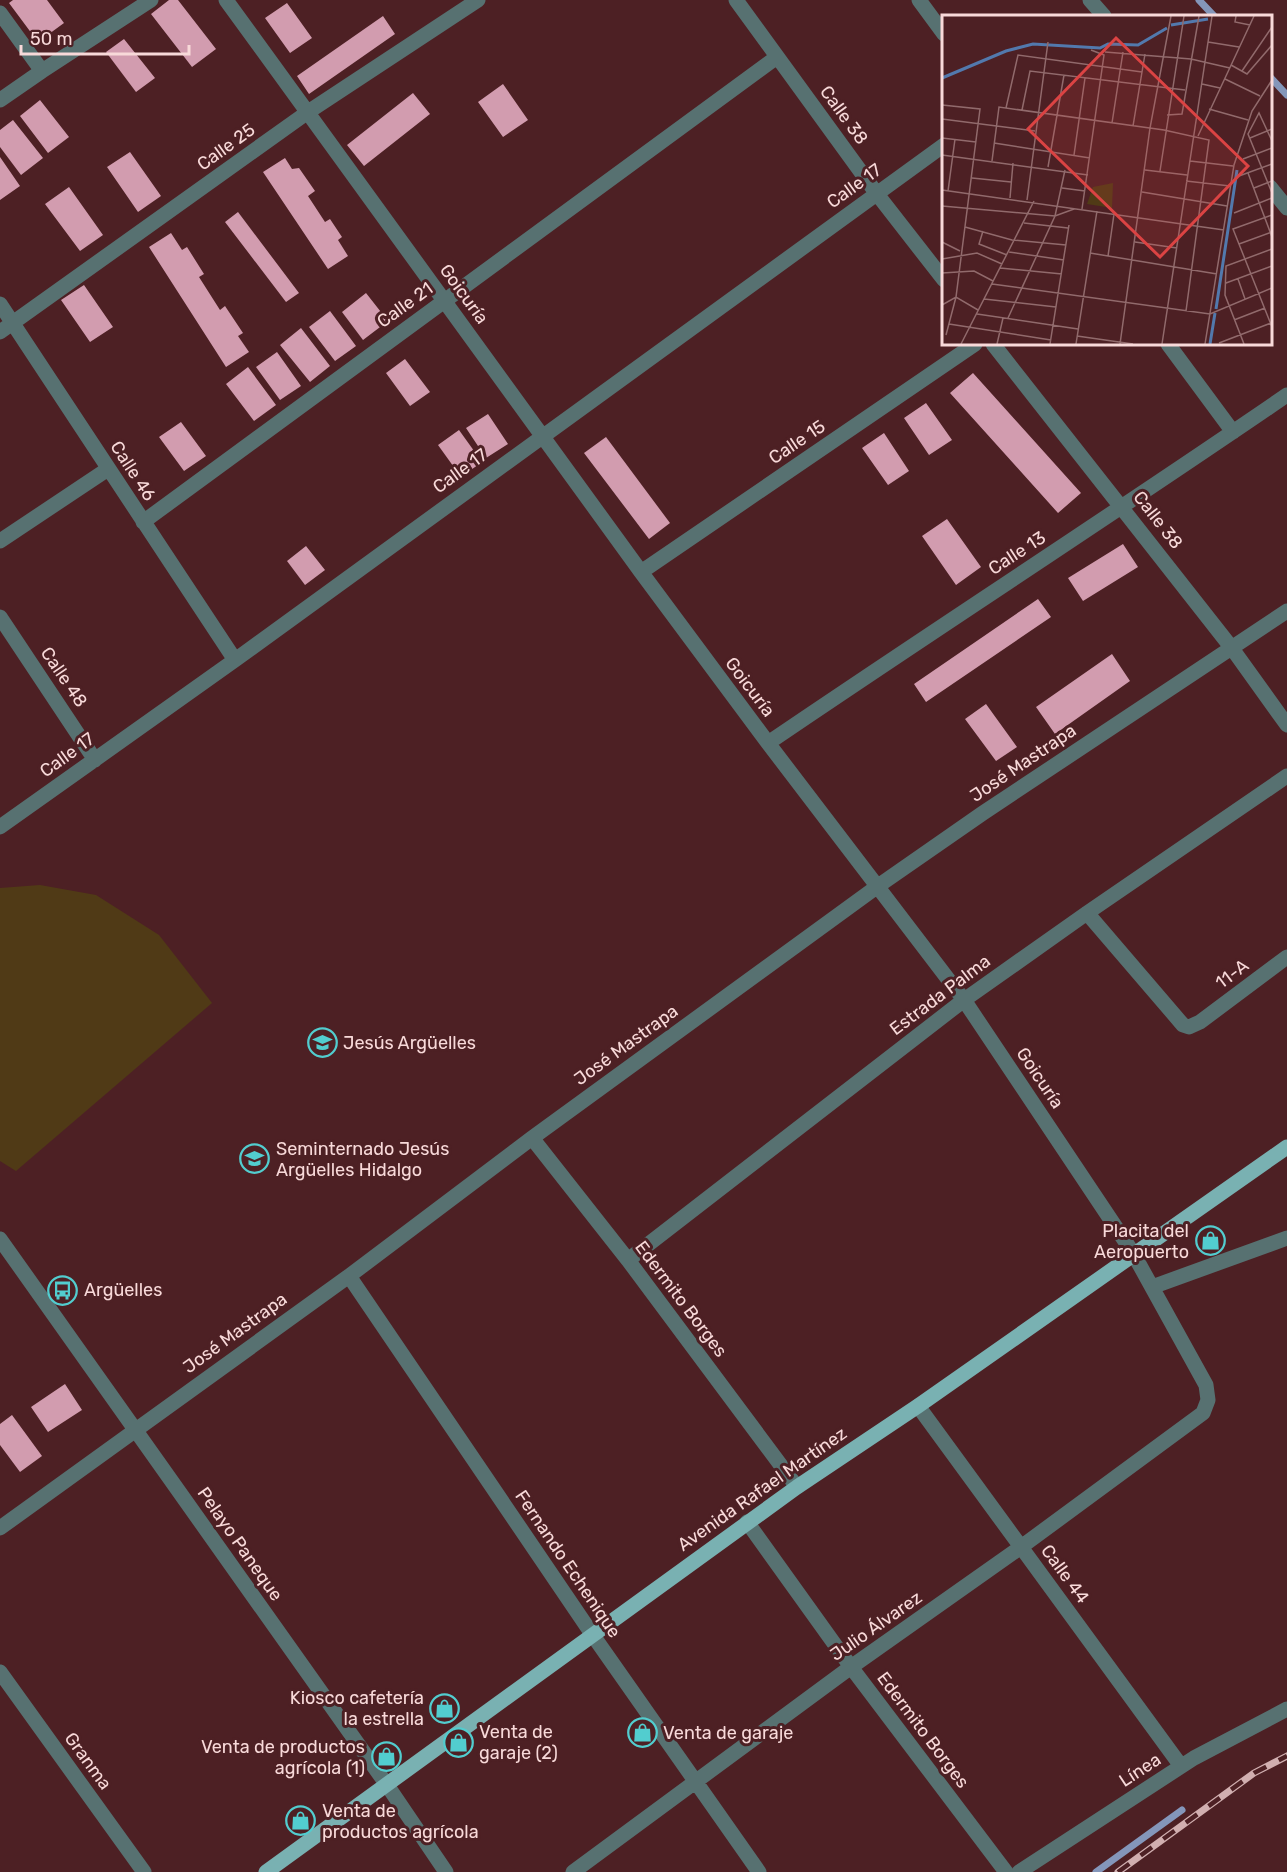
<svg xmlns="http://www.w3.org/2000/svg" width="1287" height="1872" viewBox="0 0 1287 1872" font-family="Rubik,sans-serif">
  <rect width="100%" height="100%" fill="#4d2024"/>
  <path fill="#503a16" d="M40,885L96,895L159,935L212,1003L16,1171L0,1161V888Z"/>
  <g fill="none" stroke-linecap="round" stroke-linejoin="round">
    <path stroke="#8496ba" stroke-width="7" d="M1199,0L1214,16
      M1270,77L1287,95
      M1096,1872L1182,1810"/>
  </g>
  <path fill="#d29caf" d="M13,0H47L64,23L38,42L9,3Z
    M169,0H178L216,49L192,67L151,14Z
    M287,3L312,38L290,53L265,18Z
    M383,16L395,34L309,94L297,76Z
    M124,39L155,78L136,92L106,52Z
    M503,84L528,120L503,137L478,102Z
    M413,93L430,114L364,166L347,145Z
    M40,100L69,137L48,153L20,116Z
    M13,120L43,158L21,175L0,147V130Z
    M130,152L161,196L138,212L107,167Z
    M0,157L20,186L0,200Z
    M285,158L292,169L299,168L315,191L308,196L325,222L330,219L342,237L338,240L348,256L328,269L263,172Z
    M69,187L103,235L80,251L45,204Z
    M238,212L299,293L286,302L225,222Z
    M171,233L182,250L187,247L204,274L199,277L220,310L225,306L243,333L238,336L249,352L226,367L149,247Z
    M84,285L113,327L90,342L61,300Z
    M366,293L388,321L363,340L342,312Z
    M330,311L356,346L335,361L309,327Z
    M301,328L330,366L310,382L280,345Z
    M277,352L301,386L280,400L256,367Z
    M405,359L430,392L410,406L386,373Z
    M248,367L276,405L254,421L226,384Z
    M973,373L1081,493L1058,513L950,393Z
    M926,403L952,440L929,455L904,418Z
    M488,414L508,444L486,458L466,428Z
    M181,422L206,456L184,471L159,437Z
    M459,430L482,462L461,477L438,445Z
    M884,433L909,471L888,485L862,448Z
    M606,437L670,523L649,539L584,453Z
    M947,519L981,567L956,585L922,536Z
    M1123,544L1138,567L1083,601L1068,578Z
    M306,546L325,570L305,585L287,561Z
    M1038,599L1051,617L926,702L914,684Z
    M1112,654L1130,681L1055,734L1036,707Z
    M986,704L1017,747L996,761L965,719Z
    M65,1384L82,1410L48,1432L31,1407Z
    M12,1415L42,1456L20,1472L0,1445V1424Z"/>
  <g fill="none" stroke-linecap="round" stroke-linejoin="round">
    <path stroke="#577171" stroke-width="15" d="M226,0L641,572L768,743L964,1000L1133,1253L1206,1385L1208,1400L1203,1413L1021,1547L851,1667L573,1872
      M736,0L877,194L944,280
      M919,0L944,34
      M1090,0L1104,16
      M0,13L42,71
      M0,100L42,71L151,0
      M1270,187L1287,208
      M0,304L235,660
      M0,332L308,112L478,0
      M993,344L1231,647L1287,725
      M1168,344L1233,432
      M143,522L777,57
      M0,541L108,469
      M641,572L975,344
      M0,617L95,760
      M768,743C940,626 1115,513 1287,395
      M0,827L235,660L944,145
      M1087,913L1183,1025L1189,1027L1200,1022L1287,957
      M532,1138L628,1260L797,1487
      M0,1239L387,1785L446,1872
      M628,1260L964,1000L1087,913L1287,776
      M349,1276L592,1634L759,1872
      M1152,1287L1287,1238
      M918,1406L1181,1766
      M747,1522L851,1667L1006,1872
      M0,1528L349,1276L532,1138L878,886L983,813L1287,611
      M0,1672L144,1872
      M1019,1872L1194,1758L1287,1709"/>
    <path stroke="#79b1b2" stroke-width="15" d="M266,1872L797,1487L918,1406L1287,1147"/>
    <defs>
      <path id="rail" d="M1118,1872L1254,1773L1287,1756"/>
    </defs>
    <use href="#rail" stroke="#d1afb0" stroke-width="7"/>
    <use href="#rail" stroke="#4d2024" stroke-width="4.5" stroke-dasharray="14" stroke-linecap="butt"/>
  </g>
  <defs>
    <symbol id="school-ring" viewBox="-11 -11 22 22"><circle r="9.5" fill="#4d2024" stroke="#52cdcf" stroke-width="1.5"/><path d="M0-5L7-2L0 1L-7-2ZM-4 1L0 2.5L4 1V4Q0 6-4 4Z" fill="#52cdcf"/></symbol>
    <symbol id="shop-ring" viewBox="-11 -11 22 22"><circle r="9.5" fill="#4d2024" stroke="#52cdcf" stroke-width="1.5"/><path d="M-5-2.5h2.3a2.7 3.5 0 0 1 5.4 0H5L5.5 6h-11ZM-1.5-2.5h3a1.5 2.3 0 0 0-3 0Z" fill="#52cdcf"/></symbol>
    <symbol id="bus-ring" viewBox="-11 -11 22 22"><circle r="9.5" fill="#4d2024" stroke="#52cdcf" stroke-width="1.5"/><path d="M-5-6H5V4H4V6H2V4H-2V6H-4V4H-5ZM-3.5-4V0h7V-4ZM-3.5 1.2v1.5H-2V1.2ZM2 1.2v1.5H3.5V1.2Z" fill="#52cdcf"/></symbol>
  </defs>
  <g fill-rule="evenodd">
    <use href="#school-ring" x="306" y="1026" width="33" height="33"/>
    <use href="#school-ring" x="238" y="1142" width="33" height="33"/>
    <use href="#shop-ring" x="1194" y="1224" width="33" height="33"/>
    <use href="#bus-ring" x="46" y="1274" width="33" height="33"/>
    <use href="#shop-ring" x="428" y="1692" width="33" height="33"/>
    <use href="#shop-ring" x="626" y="1716" width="33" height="33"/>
    <use href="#shop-ring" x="442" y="1726" width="33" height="33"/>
    <use href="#shop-ring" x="370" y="1740" width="33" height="33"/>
    <use href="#shop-ring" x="284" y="1804" width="33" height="33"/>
  </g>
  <g text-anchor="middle" stroke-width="6" stroke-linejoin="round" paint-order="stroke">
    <g font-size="18" fill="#f8d9d9" stroke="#4d2024">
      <text transform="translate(844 115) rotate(54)" y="6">Calle 38</text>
      <text transform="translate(226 147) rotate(-36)" y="6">Calle 25</text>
      <text transform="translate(854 186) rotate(-36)" y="6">Calle 17</text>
      <text transform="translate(464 294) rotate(54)" y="6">Goicuría</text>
      <text transform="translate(405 305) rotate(-36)" y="6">Calle 21</text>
      <text transform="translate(797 442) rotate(-34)" y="6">Calle 15</text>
      <text transform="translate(133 471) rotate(57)" y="6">Calle 46</text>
      <text transform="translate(460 471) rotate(-36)" y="6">Calle 17</text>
      <text transform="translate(1158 520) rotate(52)" y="6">Calle 38</text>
      <text transform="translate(1017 553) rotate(-33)" y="6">Calle 13</text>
      <text transform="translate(64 677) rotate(56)" y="6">Calle 48</text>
      <text transform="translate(750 687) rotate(53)" y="6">Goicuría</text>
      <text transform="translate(67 755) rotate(-36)" y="6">Calle 17</text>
      <text transform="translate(1023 763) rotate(-34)" y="6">José Mastrapa</text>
      <text transform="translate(1232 974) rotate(-37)" y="6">11-A</text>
      <text transform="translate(940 995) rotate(-37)" y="6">Estrada Palma</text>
      <text transform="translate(626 1045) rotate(-36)" y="6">José Mastrapa</text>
      <text transform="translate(1040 1078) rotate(56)" y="6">Goicuría</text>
      <text transform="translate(681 1299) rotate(53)" y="6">Edermito Borges</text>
      <text transform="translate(235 1333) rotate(-36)" y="6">José Mastrapa</text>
      <text transform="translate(762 1489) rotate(-35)" y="6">Avenida Rafael Martínez</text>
      <text transform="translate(240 1544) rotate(55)" y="6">Pelayo Paneque</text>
      <text transform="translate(568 1564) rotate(56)" y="6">Fernando Echenique</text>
      <text transform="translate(1065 1574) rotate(54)" y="6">Calle 44</text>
      <text transform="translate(876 1626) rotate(-35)" y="6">Julio Álvarez</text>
      <text transform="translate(923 1730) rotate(53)" y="6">Edermito Borges</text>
      <text transform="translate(88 1761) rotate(54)" y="6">Granma</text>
      <text transform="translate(1140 1770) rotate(-33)" y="6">Línea</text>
    </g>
    <g font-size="18" fill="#f8d9d9" stroke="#4d2024" text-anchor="start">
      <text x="343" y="1049">Jesús Argüelles</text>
      <text x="276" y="1155">Seminternado Jesús<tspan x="276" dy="21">Argüelles Hidalgo</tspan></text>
      <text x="1189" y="1237" text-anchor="end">Placita del<tspan x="1189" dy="21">Aeropuerto</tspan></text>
      <text x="84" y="1296">Argüelles</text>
      <text x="424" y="1704" text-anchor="end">Kiosco cafetería<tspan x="424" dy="21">la estrella</tspan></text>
      <text x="479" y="1738">Venta de<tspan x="479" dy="21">garaje (2)</tspan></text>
      <text x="663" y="1739">Venta de garaje</text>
      <text x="365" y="1753" text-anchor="end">Venta de productos<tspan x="365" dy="21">agrícola (1)</tspan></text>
      <text x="322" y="1817">Venta de<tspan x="322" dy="21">productos agrícola</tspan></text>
    </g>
  </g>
  <g transform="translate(942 15)">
    <rect width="330" height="330" fill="#4d2024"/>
    <path d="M171,168L170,193L145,189L151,172Z" fill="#503a16"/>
    <path fill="none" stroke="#5279ad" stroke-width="3" d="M229,10L266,4M0,63L64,36L91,29L158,33L166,29L196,30L225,13M274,294L295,155M268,329L273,298"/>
    <path fill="none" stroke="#916a6c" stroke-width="1.5" d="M294,1L293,7L308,10M266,27L297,32M163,37L249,44L288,53M289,50L305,59L330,30M300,56L330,12M283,64L318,81M260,69L278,73M0,90L38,94L14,282L4,320M64,93L76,40L200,57M267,94L306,105M80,95L88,56L243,75M225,100L240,99L257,1M0,104L93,116M170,108L181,37M191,111L203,39M256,121L312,1M0,123L34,127M308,123L330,114M330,126L317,98L306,119L330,178M52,128L148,143M0,140L146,160M132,140L143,63M301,144L330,133M50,146L57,92L222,115L267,125L244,296M248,146L291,151M106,152L122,60M203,155L245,160M218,156L242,1M306,158L330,222M297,161L330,149M30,163L69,167M244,166L288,171M120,173L143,176M312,173L330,166M0,175L282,215M6,176L13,124M200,177L285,191M68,183L71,148M85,185L106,27M0,191L113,201L132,194M140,194L162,40L149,35M292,198L330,183M330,200L291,214L330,312M82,208L126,213M23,212L70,225L124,230M41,216L37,229L65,240M0,227L18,236M193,227L235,233M297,229L330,217M67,237L122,245M148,238L275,259M166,241L172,199M0,244L35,238L60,249M58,253L120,259M0,258L32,256L51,266M296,264L303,284M284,268L330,251M50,269L268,299L330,273M42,284L114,292M0,290L14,282L36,295M35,299L136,314M66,303L113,201L123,155M292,305L323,293M7,309L109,325M135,321L191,329M277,328L329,308M19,329L92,186M55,329L61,303M108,329L127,210M134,329L155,196M178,329L208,113L229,1M220,329L270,1M263,329L292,150L310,96L330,65M302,329L283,280L284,251L330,234"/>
    <path fill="#db4343" fill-opacity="0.15" stroke="#db4343" stroke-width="3" d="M174,23L306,151L218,242L86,114Z"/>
    <rect width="330" height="330" fill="none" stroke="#f8d9d9" stroke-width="3"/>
  </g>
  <path d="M21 45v9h168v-9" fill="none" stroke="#f8d9d9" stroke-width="3"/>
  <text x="30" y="45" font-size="18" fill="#f8d9d9" stroke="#4d2024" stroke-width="4.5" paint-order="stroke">50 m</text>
</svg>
